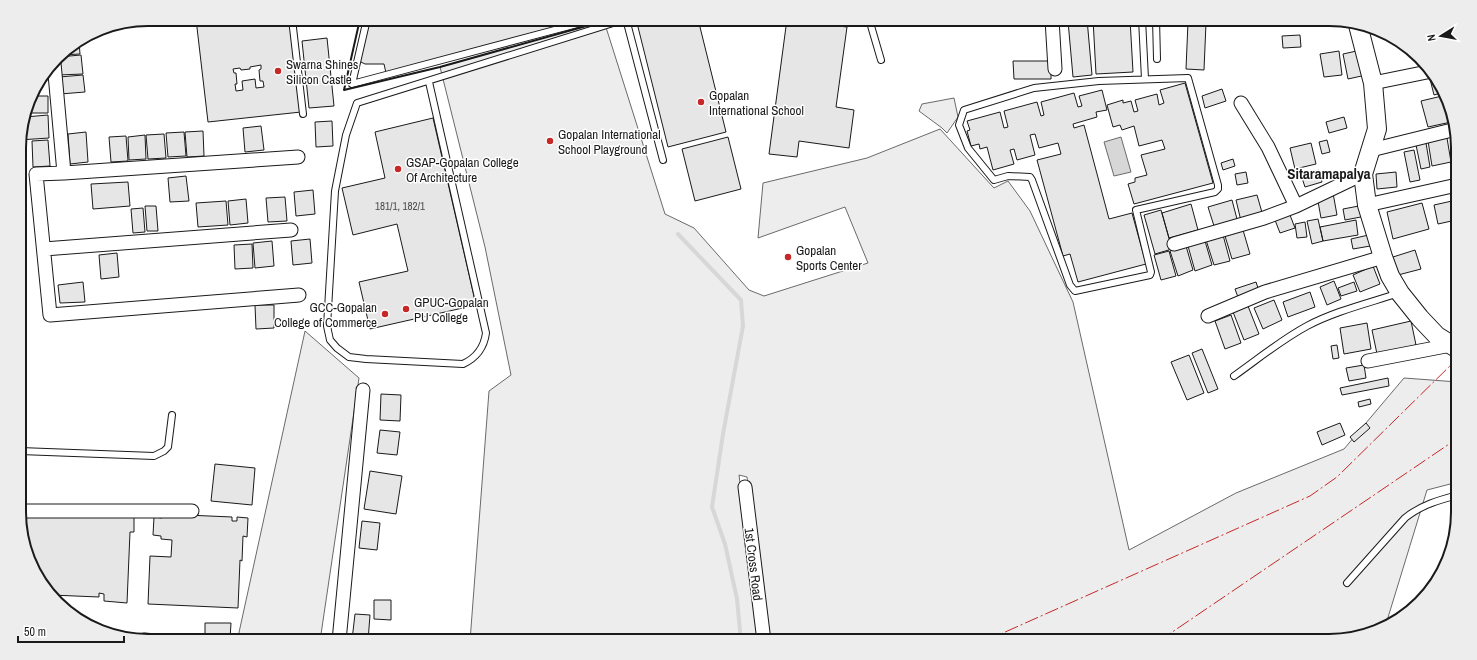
<svg xmlns="http://www.w3.org/2000/svg" width="1477" height="660" viewBox="0 0 1477 660" font-family="'Archivo Narrow',sans-serif">
  <rect width="100%" height="100%" fill="#fff"/>
  <path fill="#ededed" stroke="#6a6a6a" d="M604,21L665,214L694,228L749,290L764,296L868,263L845,207L758,238L763,183L867,158L940,129L994,188L1008,181L1030,211L1073,302L1129,550L1236,493L1344,449L1404,378L1458,382V482L1427,490L1386,624L1338,641H770L747,477L739,475L759,641H470L489,391L511,375L485,247L440,67Z
    M954,98L958,117L947,133L942,128L919,111L922,104Z
    M305,331L359,378L320,641H281L238,637Z"/>
  <path fill="#d7d7d7" stroke="#6a6a6a" d="M1121,137L1131,172L1114,176L1104,142Z"/>
  <g fill="none" stroke-linecap="round" stroke-linejoin="round">
    <path stroke="#d7d7d7" stroke-width="4" d="M678,234L741,300L743,326L723,434L712,507L725,544L737,599L741,641"/>
  </g>
  <path fill="#e6e6e6" stroke="#1a1a1a" fill-rule="evenodd" d="M196,19H290L301,112L208,122ZM261,65V69L259,70L260,81H263L264,87L256,88L255,79L242,81L243,90L236,91L235,84H237L236,73H234L233,69L240,68L241,70L250,69V67Z
    M294,19H346L295,25Z
    M369,19H415V20L420,19H588L386,73L384,64H365L359,61Z
    M636,19H698L726,132L668,147Z
    M707,19H731L709,25Z
    M787,19H830L829,25L847,27L836,107L854,110L849,148L799,141L797,157L769,154Z
    M1087,19L1092,75L1073,77L1068,21Z
    M1093,19H1130L1133,72L1096,74Z
    M1292,19H1317L1318,20L1292,21Z
    M1188,22L1206,23L1204,70L1186,69Z
    M1300,35L1301,47L1283,48L1282,36Z
    M327,38L334,106L309,108L302,41Z
    M79,41L80,54L60,55L63,51Z
    M1361,50L1366,75L1348,79L1343,54Z
    M1339,51L1342,75L1324,77L1320,54Z
    M81,55L83,74L58,75L57,59L58,57Z
    M1013,61H1051V79H1014Z
    M83,75L85,92L60,94L59,77Z
    M1435,78L1441,93L1434,95L1430,79Z
    M1185,83L1213,183L1134,204L1128,184L1135,182V178L1147,175L1141,155L1165,149L1162,140L1139,146L1134,126L1122,130L1120,125L1113,127L1107,105L1123,100V103L1131,101L1134,112L1138,111L1135,100L1157,94L1159,105L1164,103L1160,90Z
    M1222,89L1226,101L1205,108L1202,96Z
    M1102,90L1107,110L1096,112L1097,117L1073,124L1074,128L1084,125L1109,219L1132,213L1146,264L1078,282L1070,254L1063,256L1037,160L1061,154L1058,143L1039,148L1035,134L1030,135L1035,155L1017,160L1014,149L1010,150L1014,164L993,170L987,147L980,149L979,144L971,146L967,131L970,130L967,121L1000,112L1004,128L1008,127L1004,111L1037,102L1041,116L1044,115L1041,102L1074,93L1078,107L1082,106L1079,96Z
    M31,96H48V113H26Z
    M1442,96L1451,122L1428,127L1421,101Z
    M48,115L49,138L19,140L25,117Z
    M1344,117L1347,128L1329,133L1326,122Z
    M433,118L476,305L370,329L359,282L408,271L397,224L353,235L342,188L385,178L375,132Z
    M332,121L333,146L316,147L315,122Z
    M261,126L264,150L245,152L243,128Z
    M203,131L204,156L187,157L185,132Z
    M86,132L88,162L70,164L68,134Z
    M184,132L186,156L168,157L166,133Z
    M164,134L166,158L148,159L146,135Z
    M145,135L146,159L129,160L128,137Z
    M126,136L128,161L111,162L109,137Z
    M728,137L741,189L695,201L682,149Z
    M1447,138L1451,162L1432,166L1428,141Z
    M48,140L50,166L33,167L32,141Z
    M1327,140L1330,152L1322,154L1319,142Z
    M1311,143L1316,164L1295,169L1290,148Z
    M1426,143L1430,167L1421,169L1416,145Z
    M1414,150L1420,180L1410,182L1404,152Z
    M1233,159L1235,166L1223,170L1221,163Z
    M1319,170L1322,182L1305,187L1301,175Z
    M1246,172L1248,183L1237,185L1235,174Z
    M1396,172L1397,187L1377,189L1376,174Z
    M186,176L189,201L170,202L168,178Z
    M128,182L130,206L93,209L91,184Z
    M313,190L315,214L296,216L294,192Z
    M1333,193L1337,215L1321,218L1317,196Z
    M1257,195L1263,216L1241,221L1236,200Z
    M285,197L287,221L268,222L266,198Z
    M246,199L248,223L230,225L228,201Z
    M1232,200L1237,219L1214,226L1208,207Z
    M226,201L228,225L198,227L196,203Z
    M1452,201L1456,220L1438,224L1434,205Z
    M1422,203L1429,229L1393,239L1387,212Z
    M1191,204L1198,230L1169,238L1162,213Z
    M1364,205L1366,216L1345,220L1343,209Z
    M145,206H156L158,231H147Z
    M143,208L145,232L133,233L131,209Z
    M1161,210L1172,249L1155,254L1144,215Z
    M1290,215L1295,228L1280,233L1275,220Z
    M1318,219L1323,241L1312,244L1307,221Z
    M1356,220L1358,235L1323,241L1320,227Z
    M1305,222L1307,237L1297,238L1295,224Z
    M1243,230L1250,254L1232,259L1225,236Z
    M1373,234L1376,245L1353,249L1351,239Z
    M1223,235L1230,261L1214,265L1206,240Z
    M310,239L312,263L293,265L291,241Z
    M272,241L274,266L255,268L253,243Z
    M1205,241L1212,265L1195,271L1188,246Z
    M252,244L253,268L235,269L234,245Z
    M1186,246L1193,270L1178,276L1170,251Z
    M1415,250L1421,269L1398,275L1393,257Z
    M1169,251L1176,276L1161,280L1154,255Z
    M117,253L119,277L101,279L99,255Z
    M1373,266L1380,284L1360,292L1353,275Z
    M1334,281L1341,299L1327,305L1320,287Z
    M83,282L85,302L60,303L58,285Z
    M1256,282L1260,294L1239,300L1235,289Z
    M1354,282L1357,291L1341,296L1338,288Z
    M1310,292L1315,307L1288,317L1283,302Z
    M1274,300L1282,320L1263,329L1254,308Z
    M255,305H274V328L256,329Z
    M1248,306L1259,334L1244,340L1233,312Z
    M1231,315L1241,343L1225,349L1215,321Z
    M1411,321L1416,345L1377,354L1372,330Z
    M1367,323L1371,349L1344,354L1340,328Z
    M1337,345L1339,358L1333,359L1331,346Z
    M1202,349L1218,389L1208,393L1192,353Z
    M1189,355L1204,393L1187,400L1171,362Z
    M1364,365L1366,378L1349,381L1346,368Z
    M1388,378L1389,386L1342,395L1340,388Z
    M381,394L401,395L400,421L380,420Z
    M1370,399L1371,404L1359,407L1358,402Z
    M1340,423L1345,435L1322,445L1317,432Z
    M1366,423L1370,428L1354,442L1350,437Z
    M380,430L400,432L397,455L377,453Z
    M215,464L255,468L252,505L211,501Z
    M370,471L402,476L396,514L364,509Z
    M20,512L134,517V532H130L127,603L104,601V594L99,593V597L51,595L46,591L20,529Z
    M163,514L232,517V521H237V517L248,518L247,537L243,536L242,561L240,560L238,608L148,604L150,556L171,557L172,540L161,539V536L153,535L154,517L162,518Z
    M362,521L380,523L377,550L359,548Z
    M374,600H391V620L374,619Z
    M355,614L370,615L368,641L352,640Z
    M205,623H231L230,639L205,638Z"/>
  <g fill="none" stroke-linecap="round" stroke-linejoin="round">
    <defs>
      <path id="lane" d="M292,19L303,114
        M367,19L352,84L596,19
        M626,19L663,160
        M869,19L881,60
        M1142,19L1145,79
        M1156,19L1157,59
        M1188,78L1218,185V189L1215,192L1136,210L1151,272L1150,275L1075,291L1070,285L1032,180L1030,177L1008,176L994,180L968,148L959,125L964,110L1034,88L1099,81Z
        M429,82L486,333C484,348 476,358 463,364L366,359L349,357L337,348L330,340L327,326L335,191L346,135L357,103L626,19
        M1234,376C1258,359 1281,340 1307,326C1335,311 1369,303 1399,293
        M20,451L154,456L164,451L168,447L172,415
        M1347,583L1405,518C1421,505 1439,500 1458,495"/>
      <path id="street" d="M1052,19L1055,69
        M54,63L64,173L36,174L50,315L299,295
        M1373,83L1432,71
        M1241,103L1268,147L1296,206
        M1371,150L1456,129
        M64,173L298,157
        M1367,205L1457,185
        M1174,244L1264,218L1296,206L1363,174
        M44,249L291,230
        M1208,316L1265,292L1383,257
        M1368,361L1451,345
        M745,487L764,641
        M20,511H192
        M144,640L156,641
        M339,641L363,390"/>
      <path id="secondary" d="M1358,25L1373,83L1377,129L1363,174L1367,205L1383,257L1390,276L1400,293L1420,318L1437,336L1458,349"/>
    </defs>
    <use href="#lane" stroke="#1a1a1a" stroke-width="8"/>
    <use href="#street" stroke="#1a1a1a" stroke-width="15"/>
    <use href="#secondary" stroke="#1a1a1a" stroke-width="20"/>
    <use href="#lane" stroke="#fff" stroke-width="6"/>
    <use href="#street" stroke="#fff" stroke-width="13"/>
    <use href="#secondary" stroke="#fff" stroke-width="18"/>
    <path stroke="#1a1a1a" stroke-width="2" d="M360,19L344,90L440,67L604,21L603,19"/>
    <path stroke="#c62828" stroke-width="1" stroke-dasharray="14 3 2 3" stroke-linecap="butt" d="M985,641L1310,496L1337,477L1458,358
      M1159,641L1458,438"/>
  </g>
  <g fill="#c62828" stroke="#fff" stroke-width="1.5">
    <circle cx="278" cy="71" r="4"/>
    <circle cx="701" cy="102" r="4"/>
    <circle cx="550" cy="141" r="4"/>
    <circle cx="398" cy="169" r="4"/>
    <circle cx="788" cy="257" r="4"/>
    <circle cx="406" cy="309" r="4"/>
    <circle cx="385" cy="314" r="4"/>
  </g>
  <g text-anchor="middle" stroke-width="3" stroke-linejoin="round" paint-order="stroke">
    <g font-size="11" fill="#4d4d4d">
      <text x="400" y="210">181/1, 182/1</text>
    </g>
    <g font-size="13" fill="#1a1a1a" stroke="#fff" text-anchor="start">
      <text x="286" y="69">Swarna Shines<tspan x="286" dy="15">Silicon Castle</tspan></text>
      <text x="709" y="100">Gopalan<tspan x="709" dy="15">International School</tspan></text>
      <text x="558" y="139">Gopalan International<tspan x="558" dy="15">School Playground</tspan></text>
      <text x="406" y="167">GSAP-Gopalan College<tspan x="406" dy="15">Of Architecture</tspan></text>
      <text x="796" y="255">Gopalan<tspan x="796" dy="15">Sports Center</tspan></text>
      <text x="414" y="307">GPUC-Gopalan<tspan x="414" dy="15">PU College</tspan></text>
      <text x="377" y="312" text-anchor="end">GCC-Gopalan<tspan x="377" dy="15">College of Commerce</tspan></text>
    </g>
    <g font-size="13" fill="#1a1a1a" stroke="#fff">
      <text transform="translate(754 564) rotate(83)" y="5">1st Cross Road</text>
    </g>
    <g font-size="15" font-weight="bold" fill="#1a1a1a" stroke="#fff">
      <text x="1329" y="179">Sitaramapalya</text>
    </g>
  </g>
  <path d="M0 0H1477V660H0ZM148 26H1329A122 122 0 0 1 1451 148V512A122 122 0 0 1 1329 634H148A122 122 0 0 1 26 512V148A122 122 0 0 1 148 26Z" fill="#ededed" fill-rule="evenodd"/>
  <path fill="none" stroke="#1a1a1a" stroke-width="2" d="M148 26H1329A122 122 0 0 1 1451 148V512A122 122 0 0 1 1329 634H148A122 122 0 0 1 26 512V148A122 122 0 0 1 148 26Z"/>
  <g transform="translate(1441 36) rotate(259)" stroke="#ffffff" stroke-width="3" paint-order="stroke">
  <path d="M0-3L7 15L0 10L-7 15Z" fill="#1a1a1a"/>
  <text y="-6" font-size="11" font-weight="bold" text-anchor="middle" fill="#1a1a1a">N</text>
  </g>
  <path d="M18 636v6h106v-6" fill="none" stroke="#1a1a1a" stroke-width="2"/>
  <text x="24" y="636" font-size="12" fill="#1a1a1a" stroke="#ffffff" stroke-width="3" paint-order="stroke">50 m</text>
</svg>
